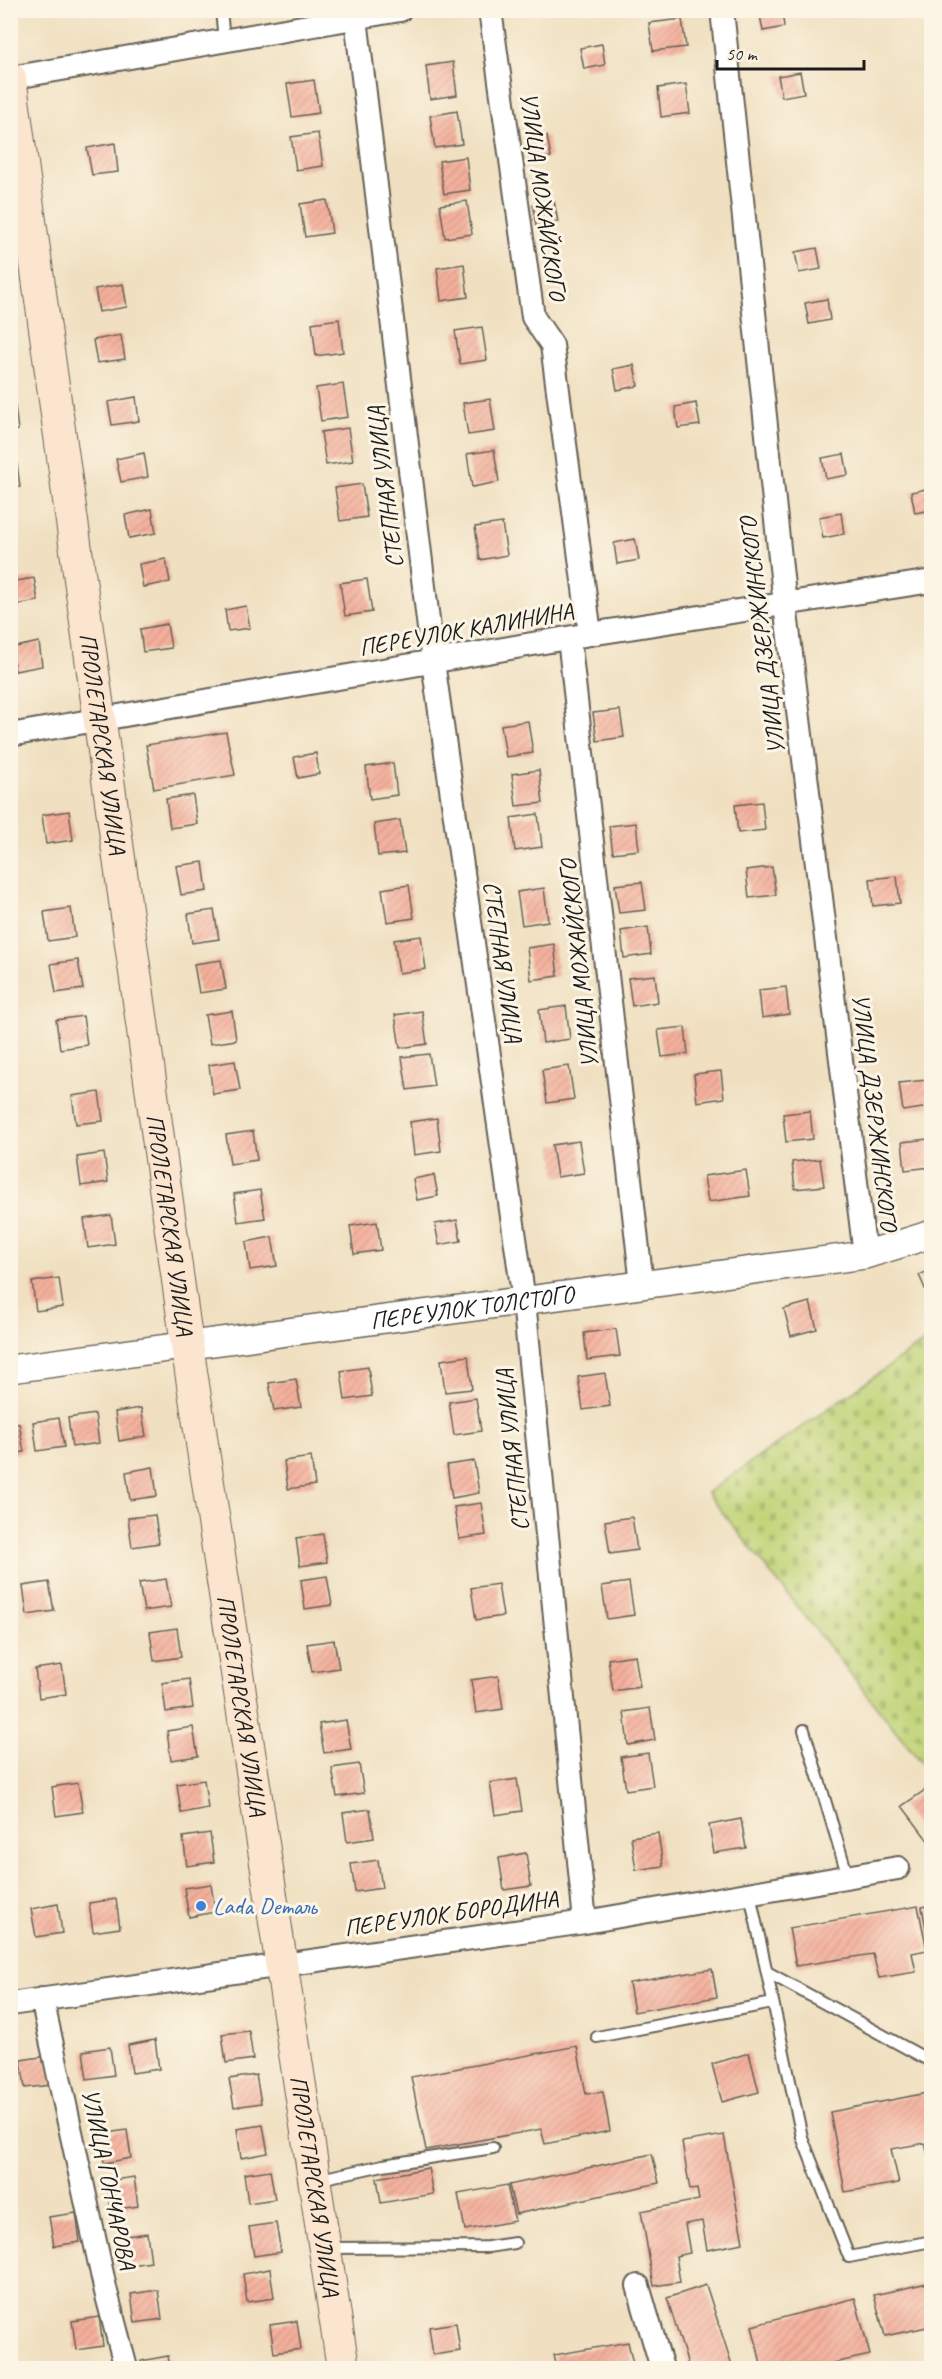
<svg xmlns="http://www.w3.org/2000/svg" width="942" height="2379" viewBox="0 0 942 2379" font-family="Caveat,sans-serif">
  <defs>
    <pattern id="cemetery-stones" width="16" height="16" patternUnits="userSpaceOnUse" patternTransform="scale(1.5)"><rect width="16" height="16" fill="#bfd376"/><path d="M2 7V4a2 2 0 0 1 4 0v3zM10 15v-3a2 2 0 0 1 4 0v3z" fill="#a4b566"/></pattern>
    <pattern id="building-hatch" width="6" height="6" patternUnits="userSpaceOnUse" patternTransform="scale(1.5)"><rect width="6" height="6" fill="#f4b09c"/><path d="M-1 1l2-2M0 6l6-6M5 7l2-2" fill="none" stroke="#d19786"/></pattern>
  </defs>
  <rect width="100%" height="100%" fill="#fcf5e5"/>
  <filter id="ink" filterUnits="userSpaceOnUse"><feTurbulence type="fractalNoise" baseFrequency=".0167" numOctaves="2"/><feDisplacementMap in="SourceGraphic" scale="12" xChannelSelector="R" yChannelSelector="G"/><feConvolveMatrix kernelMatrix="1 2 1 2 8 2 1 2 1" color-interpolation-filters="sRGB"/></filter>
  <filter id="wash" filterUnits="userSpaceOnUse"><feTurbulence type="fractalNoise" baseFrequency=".008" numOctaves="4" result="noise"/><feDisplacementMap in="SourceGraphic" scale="24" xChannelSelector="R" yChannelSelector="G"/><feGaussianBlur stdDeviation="1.35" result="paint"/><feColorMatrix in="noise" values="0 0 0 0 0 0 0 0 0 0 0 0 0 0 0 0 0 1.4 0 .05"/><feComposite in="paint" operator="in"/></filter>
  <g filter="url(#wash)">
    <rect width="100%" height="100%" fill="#f0e0c1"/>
    <path fill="url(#cemetery-stones)" stroke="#6e7849" stroke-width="1.5" d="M931,1337V1775L707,1493Z"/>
    <g id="blocks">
      <path fill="url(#building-hatch)" d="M759,10H782L784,27L763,31Z
        M682,19L686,47L653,51L649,23Z
        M602,44L605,65L584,69L580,48Z
        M453,62L457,95L430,99L426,66Z
        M800,72L804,93L782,97L778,76Z
        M314,80L319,113L292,117L287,84Z
        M686,84L690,113L661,117L658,88Z
        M457,111L462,144L435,148L430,116Z
        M318,133L323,166L296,170L291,137Z
        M547,136L551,157L529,161L526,140Z
        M115,143L118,172L92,175L87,148Z
        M466,157L470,190L444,194L439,161Z
        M327,200L332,233L305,237L300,204Z
        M467,201L472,234L445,238L440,205Z
        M554,201L558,222L536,226L533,205Z
        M817,248L821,269L799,273L795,252Z
        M464,264L468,297L441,301L437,268Z
        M123,284L127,307L99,312L95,289Z
        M827,299L830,320L809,324L805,303Z
        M339,319L343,352L316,356L312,323Z
        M482,327L487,360L460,364L455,331Z
        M121,335L125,359L97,363L93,340Z
        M634,365L638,386L617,390L613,369Z
        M343,384L348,417L321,421L316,388Z
        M136,397L139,421L112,425L108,402Z
        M490,399L495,431L468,435L463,403Z
        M696,403L700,425L678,428L675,407Z
        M15,406L18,430L10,431V407Z
        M348,428L353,461L326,465L321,432Z
        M494,450L499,482L472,487L467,454Z
        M144,453L148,477L121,482L116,459Z
        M844,454L848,475L826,479L822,458Z
        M17,463L20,487L10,488V464Z
        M362,484L367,517L340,521L335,488Z
        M932,488V510L915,513L911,492Z
        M152,509L156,533L129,538L125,515Z
        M841,513L844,534L823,538L819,517Z
        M502,523L507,555L480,560L475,527Z
        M635,539L639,560L617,564L614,543Z
        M166,559L170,582L143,587L139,564Z
        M34,578L38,601L10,606V582Z
        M367,579L372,612L345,616L340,583Z
        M246,606L250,628L228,631L225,610Z
        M167,624L171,648L143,652L140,629Z
        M39,642L42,666L15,671L11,648Z
        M620,710L624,737L597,741L593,713Z
        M528,721L533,753L506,757L501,725Z
        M226,732L235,775L154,789L146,745Z
        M316,753L319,774L298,778L294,757Z
        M393,763L397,795L370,799L366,767Z
        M539,770L543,803L516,806L512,774Z
        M10,787L16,819L10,820Z
        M193,795L197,824L170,828L166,799Z
        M762,802L765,830L738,833L735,805Z
        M69,811L73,840L46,844L42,815Z
        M538,814L542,847L515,851L511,818Z
        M400,820L405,853L378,856L374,824Z
        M636,823L639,850L613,853L609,826Z
        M203,862L207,891L181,895L176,866Z
        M772,867L776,895L749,898L746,870Z
        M897,876L900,903L873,906L870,879Z
        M642,882L646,910L619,913L615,885Z
        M409,885L414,918L387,922L382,889Z
        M544,888L548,921L522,925L517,892Z
        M71,908L75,937L48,941L44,912Z
        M214,910L219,939L192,943L188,914Z
        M648,927L651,954L624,958L621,931Z
        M421,936L426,969L399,973L394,940Z
        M554,944L558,976L531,980L527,948Z
        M78,960L83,989L56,993L51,964Z
        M221,960L226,989L199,993L194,964Z
        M655,975L658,1002L632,1006L628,978Z
        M786,987L789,1014L762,1018L759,990Z
        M566,1006L570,1039L543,1043L539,1010Z
        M232,1011L236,1040L210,1044L205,1015Z
        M422,1011L427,1044L400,1048L395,1015Z
        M83,1016L87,1045L60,1049L56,1020Z
        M685,1027L688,1054L662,1057L658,1030Z
        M429,1054L434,1086L407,1090L402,1057Z
        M235,1061L240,1090L213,1094L209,1065Z
        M569,1066L574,1099L547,1103L542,1070Z
        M721,1071L724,1098L697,1102L694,1074Z
        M926,1080L929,1107L903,1111L899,1083Z
        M99,1092L103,1121L76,1124L72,1096Z
        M810,1111L813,1139L786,1142L783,1114Z
        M437,1118L441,1151L414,1155L410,1122Z
        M253,1131L257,1160L230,1164L226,1135Z
        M928,1139L932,1167L905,1170L902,1142Z
        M579,1141L584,1173L557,1177L552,1145Z
        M104,1153L108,1182L81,1186L77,1157Z
        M820,1159L824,1186L795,1189L792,1162Z
        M746,1170L750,1196L708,1202L704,1176Z
        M434,1175L438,1196L417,1200L413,1179Z
        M260,1190L265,1218L238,1222L234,1194Z
        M111,1215L115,1244L88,1248L84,1219Z
        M457,1220L461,1241L439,1245L435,1224Z
        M377,1222L381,1250L354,1254L350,1226Z
        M272,1237L277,1266L250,1270L246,1242Z
        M932,1270V1299L930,1300L919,1275Z
        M59,1278L63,1307L36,1311L32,1282Z
        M810,1302L817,1329L791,1336L784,1309Z
        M616,1329L620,1356L587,1360L584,1333Z
        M468,1356L472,1389L445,1392L441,1360Z
        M368,1367L372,1396L345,1400L341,1371Z
        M605,1373L610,1406L583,1410L578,1377Z
        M296,1379L301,1407L274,1411L269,1383Z
        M476,1398L481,1431L454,1435L449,1402Z
        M141,1408L146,1436L119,1441L115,1412Z
        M95,1414L99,1443L72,1447L68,1418Z
        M59,1418L64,1447L37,1451L33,1422Z
        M19,1423L24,1452L10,1454V1425Z
        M311,1457L315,1485L288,1489L284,1461Z
        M474,1461L479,1493L452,1498L447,1465Z
        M153,1467L157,1496L130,1500L126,1472Z
        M481,1503L486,1535L459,1539L454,1507Z
        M155,1515L159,1543L132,1547L128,1518Z
        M632,1517L637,1550L610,1554L605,1521Z
        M323,1534L327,1562L300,1566L296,1538Z
        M327,1576L332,1605L305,1609L301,1580Z
        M166,1579L171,1607L144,1611L139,1583Z
        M49,1582L54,1611L27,1615L23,1586Z
        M629,1582L634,1615L607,1619L602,1586Z
        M498,1584L503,1616L476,1620L471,1588Z
        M177,1628L181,1657L154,1661L150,1632Z
        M334,1640L339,1668L312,1672L307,1644Z
        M635,1655L640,1687L613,1691L608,1659Z
        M62,1665L66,1694L39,1698L35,1669Z
        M498,1676L503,1709L476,1713L471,1680Z
        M189,1679L193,1708L166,1712L162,1683Z
        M650,1708L655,1740L628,1745L624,1712Z
        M346,1720L351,1749L324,1753L319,1724Z
        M193,1727L198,1756L171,1760L167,1731Z
        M648,1753L653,1786L626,1790L621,1757Z
        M359,1764L364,1793L337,1797L332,1768Z
        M517,1779L522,1811L495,1815L490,1783Z
        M204,1780L208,1808L181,1813L177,1784Z
        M78,1783L83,1812L56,1816L52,1787Z
        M928,1788L932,1793V1846L902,1806Z
        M370,1809L374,1838L347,1842L343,1813Z
        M741,1819L746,1848L714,1853L709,1825Z
        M210,1833L214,1862L187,1866L183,1837Z
        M658,1833L663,1866L636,1870L631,1837Z
        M526,1853L531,1886L504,1890L499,1858Z
        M378,1860L382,1888L355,1892L351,1864Z
        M211,1884L215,1912L189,1917L184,1888Z
        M116,1899L120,1928L93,1932L89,1903Z
        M58,1904L62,1933L36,1937L31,1909Z
        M932,1905V1950H930L922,1907Z
        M918,1906L927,1950L912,1953L916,1972L879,1978L873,1954L796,1966L789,1928Z
        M712,1969L717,1997L634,2012L629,1983Z
        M249,2031L253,2059L226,2063L222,2034Z
        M155,2040L159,2069L132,2073L128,2045Z
        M577,2046L586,2094L603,2092L610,2131L545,2144L541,2129L426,2150L411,2077Z
        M110,2047L114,2075L87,2079L83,2051Z
        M749,2053L759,2092L722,2102L712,2064Z
        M47,2056L52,2085L25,2088L21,2060Z
        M256,2075L261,2103L234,2107L229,2079Z
        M932,2092V2173L925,2143L891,2149L899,2183L845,2192L830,2112Z
        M263,2125L268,2153L241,2158L237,2129Z
        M127,2130L131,2158L104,2163L100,2134Z
        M724,2135L743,2243L707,2250L702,2221L685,2224L690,2253L676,2256L680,2282L654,2286L641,2211L699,2200L697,2189L690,2190L682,2142Z
        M652,2154L659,2183L516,2214L509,2185Z
        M428,2168L433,2194L381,2203L377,2178Z
        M270,2170L275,2199L248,2203L244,2174Z
        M134,2177L138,2206L111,2210L107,2181Z
        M507,2185L515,2221L465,2230L458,2194Z
        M76,2213L80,2242L54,2246L49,2217Z
        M276,2223L281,2252L254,2256L249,2227Z
        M147,2233L151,2262L124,2266L120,2237Z
        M270,2269L274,2298L247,2302L243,2274Z
        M932,2282V2326L885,2336L874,2295Z
        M706,2285L733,2368H689L667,2298Z
        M158,2290L162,2319L135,2323L131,2294Z
        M855,2298L870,2355L811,2368H762L752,2326Z
        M99,2317L103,2346L76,2350L72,2321Z
        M297,2321L301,2349L274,2353L270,2325Z
        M456,2323L460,2351L433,2355L429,2327Z
        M628,2342L634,2368H557L554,2355Z
        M14,2347L17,2368H10V2348Z
        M168,2356L170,2368H142L141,2361Z"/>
    </g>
  </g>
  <g filter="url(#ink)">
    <use href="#blocks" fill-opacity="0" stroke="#666156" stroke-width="1.5"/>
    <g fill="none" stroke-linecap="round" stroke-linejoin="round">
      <defs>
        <path id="service" d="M221,10L224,40
          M804,1730L848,1877
          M750,1894L802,2137L849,2257L932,2241
          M767,1972L932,2062
          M597,2037L773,2003
          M316,2180L383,2165L493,2148
          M326,2248L488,2247L515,2243"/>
        <path id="minor" d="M355,10L433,662L524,1301L585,1922
          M490,10L533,317L552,345L590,634
          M722,10L785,605L865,1255
          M10,78L400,10
          M569,638L642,1285
          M10,735L590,634L932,581
          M42,1999L106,2292L126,2368
          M10,2004L585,1922L898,1868
          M638,2286L662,2368"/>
        <g id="tertiary">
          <path id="s1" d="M10,1369L865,1255L932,1234"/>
        </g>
        <g id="secondary">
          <path id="s2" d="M10,78L187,1345L343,2368"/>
        </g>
      </defs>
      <use href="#service" stroke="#666156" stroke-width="14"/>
      <use href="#minor" stroke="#666156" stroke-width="26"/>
      <use href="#tertiary" stroke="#666156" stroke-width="30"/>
      <use href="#secondary" stroke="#666156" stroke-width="34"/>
      <use href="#service" stroke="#fff" stroke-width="10"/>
      <use href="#minor" stroke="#fff" stroke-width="22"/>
      <use href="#tertiary" stroke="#fff" stroke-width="27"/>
      <use href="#secondary" stroke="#fbe5cf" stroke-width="32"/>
    </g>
  </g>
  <circle fill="#3f7fe0" stroke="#fcf5e5" stroke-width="2" cx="201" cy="1906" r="6"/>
  <g text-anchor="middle" stroke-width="6" stroke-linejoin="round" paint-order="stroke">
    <g font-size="24" fill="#1c1c1c" stroke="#fcf5e5">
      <text transform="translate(543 196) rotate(82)" y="8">УЛИЦА МОЖАЙСКОГО</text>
      <text transform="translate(385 487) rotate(-97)" y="8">СТЕПНАЯ УЛИЦА</text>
      <text transform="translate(466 629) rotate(-10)" y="8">ПЕРЕУЛОК КАЛИНИНА</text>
      <text transform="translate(762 636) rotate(-97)" y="8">УЛИЦА ДЗЕРЖИНСКОГО</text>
      <text dy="8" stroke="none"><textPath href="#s2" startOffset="672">ПРОЛЕТАРСКАЯ УЛИЦА</textPath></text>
      <text transform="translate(503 962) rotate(82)" y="8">СТЕПНАЯ УЛИЦА</text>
      <text transform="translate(579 964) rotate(-96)" y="8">УЛИЦА МОЖАЙСКОГО</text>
      <text transform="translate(875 1112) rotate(83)" y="8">УЛИЦА ДЗЕРЖИНСКОГО</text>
      <text dy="8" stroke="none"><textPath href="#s2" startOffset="1158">ПРОЛЕТАРСКАЯ УЛИЦА</textPath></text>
      <text dy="8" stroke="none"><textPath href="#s1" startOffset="466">ПЕРЕУЛОК ТОЛСТОГО</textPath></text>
      <text transform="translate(512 1450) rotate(-96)" y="8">СТЕПНАЯ УЛИЦА</text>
      <text dy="8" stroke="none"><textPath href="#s2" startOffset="1644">ПРОЛЕТАРСКАЯ УЛИЦА</textPath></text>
      <text transform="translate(451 1913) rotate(-8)" y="8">ПЕРЕУЛОК БОРОДИНА</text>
      <text transform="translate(109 2179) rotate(78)" y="8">УЛИЦА ГОНЧАРОВА</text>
      <text dy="8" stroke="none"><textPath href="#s2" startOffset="2130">ПРОЛЕТАРСКАЯ УЛИЦА</textPath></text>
    </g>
    <g font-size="24" fill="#366cbe" stroke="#fcf5e5" text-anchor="start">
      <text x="213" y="1914">Lada Dеталь</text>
    </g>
  </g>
  <rect width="942" height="2379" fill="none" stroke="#fcf5e5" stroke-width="36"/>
  <path d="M717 60v9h147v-9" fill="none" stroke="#1c1c1c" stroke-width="3"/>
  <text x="726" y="60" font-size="18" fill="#1c1c1c" stroke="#fcf5e5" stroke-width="4.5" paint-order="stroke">50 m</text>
</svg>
